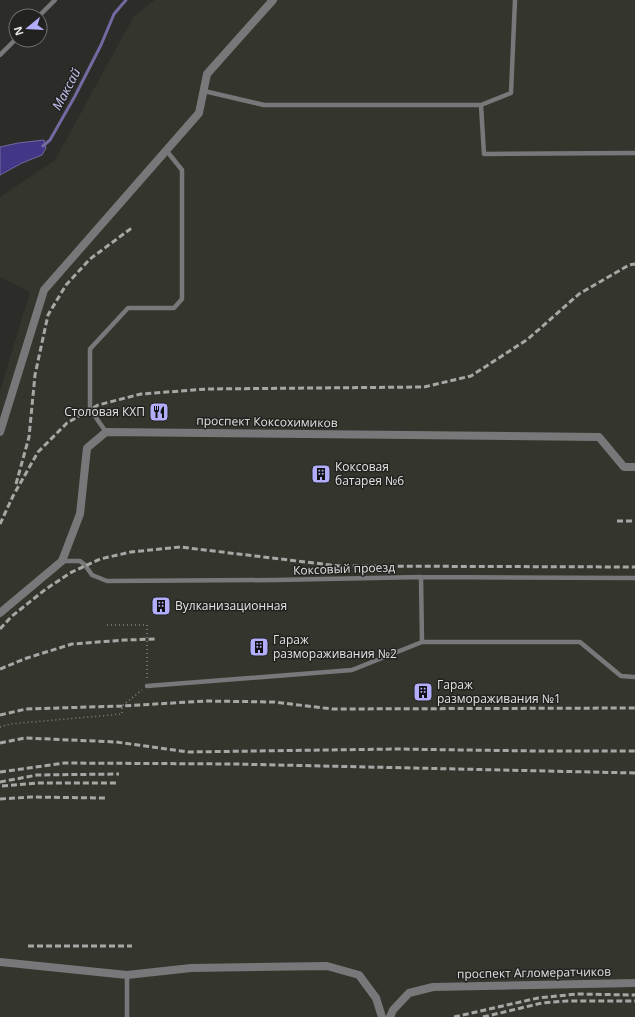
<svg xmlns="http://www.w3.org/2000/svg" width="635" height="1017" viewBox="0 0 635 1017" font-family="'Open Sans',sans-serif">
  <rect width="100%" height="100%" fill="#2c2c29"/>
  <path fill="#34362d" d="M155,0H635V1017H0V391L30,292L0,277V197L55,160L134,16Z"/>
  <path fill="#423686" stroke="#726aa1" d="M44,140L46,148L42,155L22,163L0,175V147L18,143Z"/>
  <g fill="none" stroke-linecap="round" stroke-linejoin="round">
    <path stroke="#726aa1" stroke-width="3" d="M43,146L50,140L75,96L101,45L114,14L126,0"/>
    <path stroke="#848481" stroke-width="1.5" stroke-dasharray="1 3" stroke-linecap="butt" d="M107,625H147V678
      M0,727L10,724L122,714V706L142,690"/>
    <path stroke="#78787a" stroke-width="4.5" d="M39,16L55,0
      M0,55L16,39
      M204,91L264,105H481L511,93L515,0
      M481,105L484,154L635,153
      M106,432L90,409V349L128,308H174L182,299V170L166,150
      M62,561H80L85,565L92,575L107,581L276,580L421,577L635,578
      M421,577L422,642
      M147,686L352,670L422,642H580L621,676L635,677
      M127,1017V975"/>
    <path stroke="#78787a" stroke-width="8" d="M0,432L44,290L199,113L207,74L273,0
      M0,613L62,561L80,514L87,448L106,432L599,437L624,467H635
      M0,962L127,975L191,968L327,966L359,975L376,998L382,1017
      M390,1017L393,1010L409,993L433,987L635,983"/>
    <path stroke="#a7a7a5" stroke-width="3" stroke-dasharray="6 3" stroke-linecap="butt" d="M16,484L29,437L35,375L48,315L66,285L90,259L133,227
      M617,521H635
      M0,524L13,496L38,452L67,423L98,405L141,394L207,389L424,387L471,376L528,339L579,294L629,265L635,264
      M0,629L12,616L46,589L70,573L100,559L131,552L180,547L339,566L635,567
      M0,669L27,658L72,644L125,640L156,639
      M0,715L26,709L122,706L206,701L274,702L332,709L635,708
      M0,743L25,738L116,742L188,752L395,749L536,751H635
      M0,772L65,763L234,764L635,773
      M0,782L37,775L119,774
      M2,786L38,783H118
      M0,799L32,797L105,798
      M28,946H132
      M454,1017L538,998L577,994L635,995
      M483,1017L542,1003L567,1001H635"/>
  </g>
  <defs>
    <symbol id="restaurant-square" viewBox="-11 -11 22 22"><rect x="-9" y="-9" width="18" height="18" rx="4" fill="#b1adfa" stroke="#222320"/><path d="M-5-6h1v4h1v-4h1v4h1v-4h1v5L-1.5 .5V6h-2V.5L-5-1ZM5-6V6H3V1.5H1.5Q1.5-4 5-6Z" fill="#111"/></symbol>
    <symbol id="building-square" viewBox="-11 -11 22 22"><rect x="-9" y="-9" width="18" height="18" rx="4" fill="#b1adfa" stroke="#222320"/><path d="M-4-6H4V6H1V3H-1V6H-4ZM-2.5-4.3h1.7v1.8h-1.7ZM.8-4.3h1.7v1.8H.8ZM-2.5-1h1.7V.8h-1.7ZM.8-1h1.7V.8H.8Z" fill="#111"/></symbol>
  </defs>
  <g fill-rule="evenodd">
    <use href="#restaurant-square" x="148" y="401" width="22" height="22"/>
    <use href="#building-square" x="310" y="463" width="22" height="22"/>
    <use href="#building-square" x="150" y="595" width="22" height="22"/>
    <use href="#building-square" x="248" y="636" width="22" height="22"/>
    <use href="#building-square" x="412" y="681" width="22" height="22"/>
  </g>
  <g text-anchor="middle" stroke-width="3" stroke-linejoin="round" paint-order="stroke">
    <g font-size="12" fill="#e3e3e1" stroke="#222320" text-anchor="start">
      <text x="145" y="416" text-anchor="end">Столовая КХП</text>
      <text x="335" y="471">Коксовая<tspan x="335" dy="14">батарея №6</tspan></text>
      <text x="175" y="610">Вулканизационная</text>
      <text x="273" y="644">Гараж<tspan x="273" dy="14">размораживания №2</tspan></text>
      <text x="437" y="689">Гараж<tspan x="437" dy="14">размораживания №1</tspan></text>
    </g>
    <g font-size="12" fill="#e3e3e1" stroke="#222320">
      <text transform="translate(267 422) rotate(1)" y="4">проспект Коксохимиков</text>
      <text transform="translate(344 569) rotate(-2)" y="4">Коксовый проезд</text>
      <text transform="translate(534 973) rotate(-1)" y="4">проспект Агломератчиков</text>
    </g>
    <g font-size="13" font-style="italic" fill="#c6c5f2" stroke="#222320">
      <text transform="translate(66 89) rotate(-62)" y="5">Максай</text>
    </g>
  </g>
  <g transform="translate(28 28) rotate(252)"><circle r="19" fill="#222320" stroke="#6f706d"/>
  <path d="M0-3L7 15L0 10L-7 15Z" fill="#b1adfa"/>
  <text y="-6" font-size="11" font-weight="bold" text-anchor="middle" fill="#e3e3e1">N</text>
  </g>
</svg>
